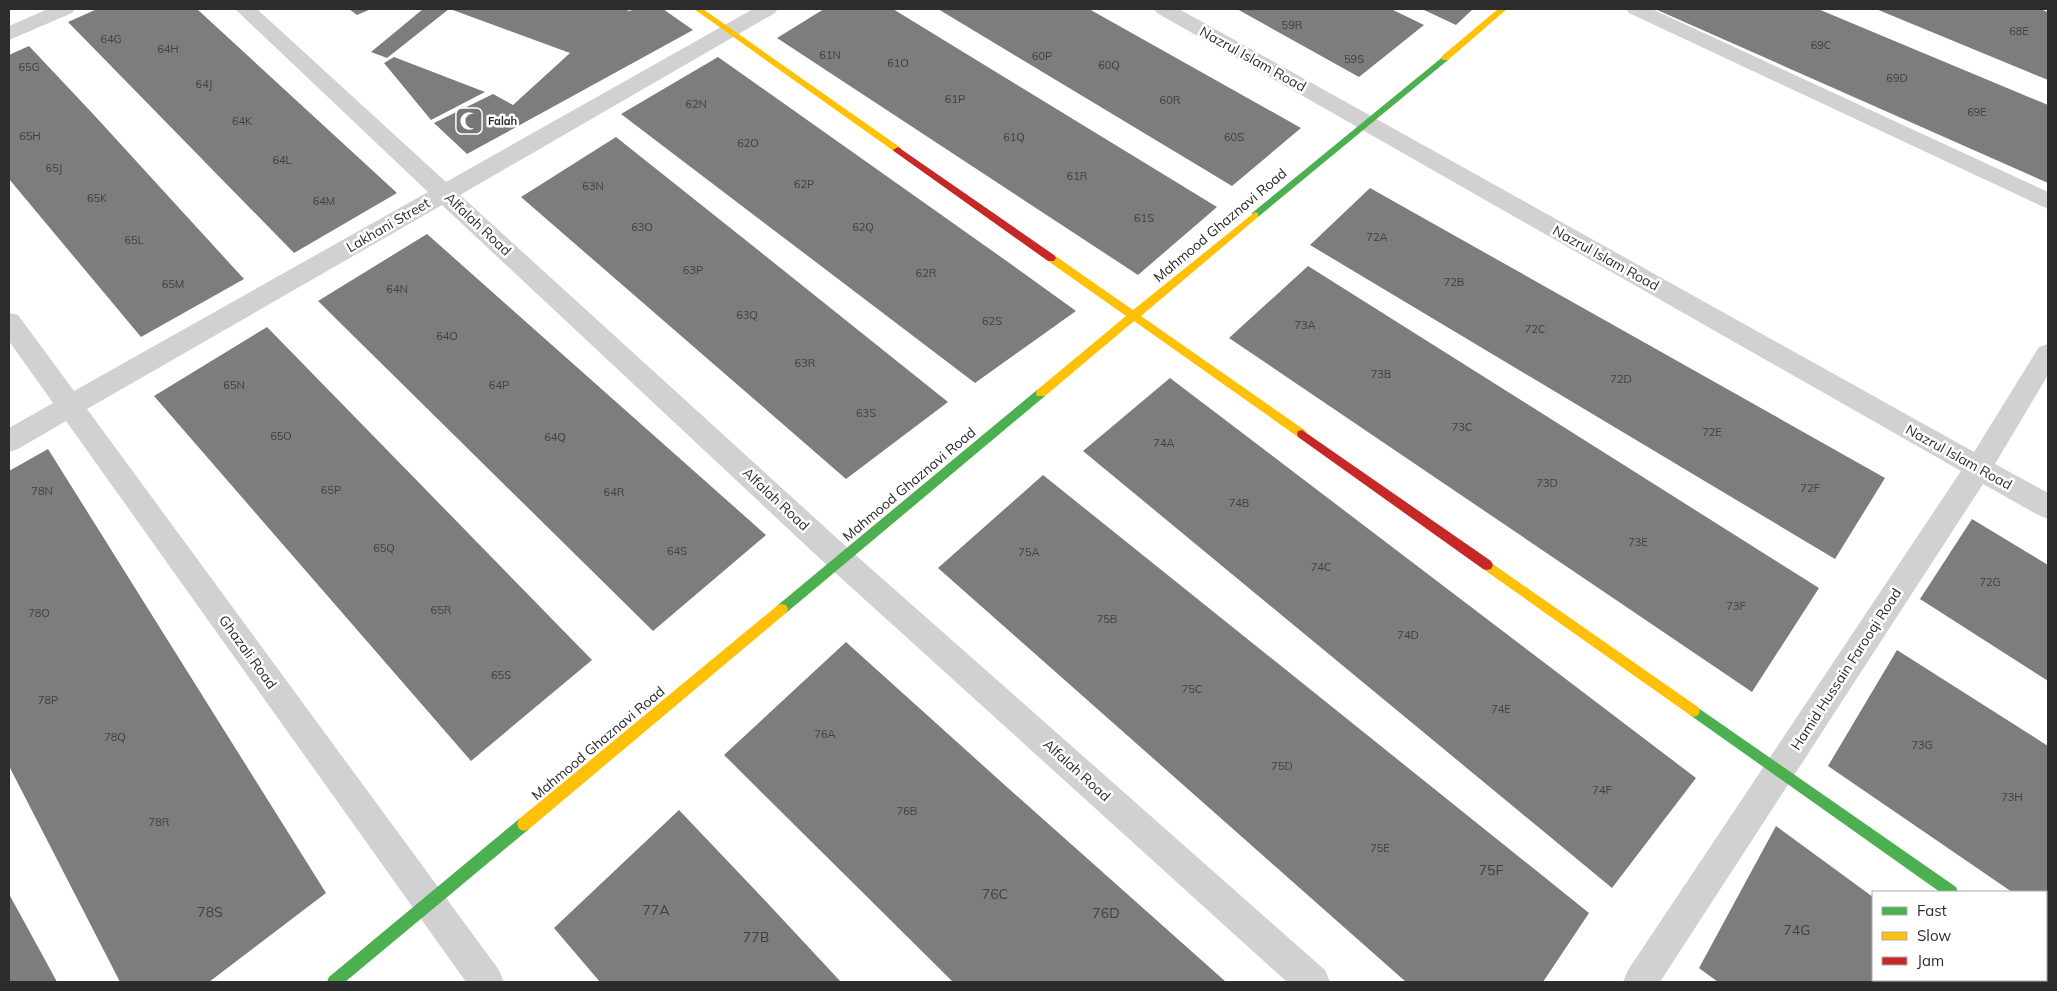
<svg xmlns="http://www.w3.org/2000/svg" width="2057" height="991" viewBox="0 0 2057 991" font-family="Mulish,sans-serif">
  <rect width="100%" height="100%" fill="#fff"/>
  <path fill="#7d7d7d" d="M97,9H197L397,193L294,253L68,22Z
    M349,9H371L357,15Z
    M423,9H449L387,58L371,52Z
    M450,9H622L630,11L634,9H663L693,30L467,154L434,123L493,94L513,105L570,53Z
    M824,9H893L1217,207L1138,275L777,38Z
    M938,9H1089L1301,128L1232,186Z
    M1237,9H1391L1424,25L1359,77Z
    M1422,9H1473L1456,25Z
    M1655,9H1818L2048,105V183Z
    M1876,9H2040L2048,12V80Z
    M29,46L94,115L244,279L141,337L9,179V55Z
    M394,57L485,92L431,120L384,63Z
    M718,57L1008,262L1076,311L975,383L621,114Z
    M616,137L768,258L948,402L846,479L521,197Z
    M1370,188L1885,478L1835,559L1310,245Z
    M427,234L766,535L653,631L318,301Z
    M1308,266L1819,588L1752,692L1229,338Z
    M267,327L592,660L471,761L154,396Z
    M1170,378L1696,778L1612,888L1083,451Z
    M48,449L326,893L209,982H120L9,766V471Z
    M1043,475L1589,913L1543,982H1406L938,568Z
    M1972,519L2048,565V681L1920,599Z
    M846,642L1008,788L1226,982H953L724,755Z
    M1897,650L2048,746V917L2046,916V892H2012L1828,766Z
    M679,810L757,892L841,982H600L554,928Z
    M1776,826L1873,897V980H1989L1993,982H1718L1699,968Z
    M9,894L44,958L57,982H9Z"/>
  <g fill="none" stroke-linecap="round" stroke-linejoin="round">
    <path fill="#d1d1d1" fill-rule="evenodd" d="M48,9H75L72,13L9,40V26Z
      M235,9H257L446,182L753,9H778L775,13L460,195L851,551L1325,970L1330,982H1287L831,569L442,205L87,409L499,970L504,982H466L66,421L18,449L9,452V428L53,403L9,341V313L18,315L74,391L428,192Z
      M1154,9H1179L1974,452L2039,347L2048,344V375L1995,464L2048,493V519L2038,515L1983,484L1660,982H1623L1628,970L1961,471L1157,13Z
      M1626,9H1652L2048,192V209L1629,13Z
      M2046,943L2048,944V978L2046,977Z"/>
    <path fill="#4caf50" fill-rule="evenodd" d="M1445,55L1449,58L1448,60L1258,217H1252V213Z
      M1041,389L1046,393L1045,396L786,613L782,614L778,613L776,609L778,605L1037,390Z
      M1694,705L1956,887L1958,892H1940L1690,715L1688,711L1690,707Z
      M524,817L529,819L531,824L529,829L345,982H327L329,977L519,819Z"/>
    <path fill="#ffc107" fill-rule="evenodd" d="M694,9H703L901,148V152H895Z
      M1498,9H1507L1448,60H1442V56Z
      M1255,212L1258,213V217L1141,316L1306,431L1307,434L1306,437H1298L1134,321L1045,396H1037L1036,393L1037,390L1126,316L1048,261L1046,258L1048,255H1054L1133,310Z
      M1487,560L1698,707L1700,711L1698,715L1694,717L1690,715L1483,569L1481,565L1483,561Z
      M782,604L786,605L788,609L786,613L529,829L524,831L519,829L517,824L519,819L778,605Z"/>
    <path fill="#c62828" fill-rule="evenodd" d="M898,147L1054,255L1056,258L1054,261H1048L895,152L893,150Z
      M1302,430L1491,561L1493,565L1491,569L1487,570L1483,569L1298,437L1297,434L1298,431Z"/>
  </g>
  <defs>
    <symbol id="mosque-square" viewBox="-11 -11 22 22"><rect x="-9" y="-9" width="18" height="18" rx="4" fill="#767676" stroke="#fff"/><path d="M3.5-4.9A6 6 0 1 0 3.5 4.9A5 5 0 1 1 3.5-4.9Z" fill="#fff"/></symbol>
  </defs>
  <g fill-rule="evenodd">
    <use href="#mosque-square" x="453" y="105" width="32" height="32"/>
  </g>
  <g text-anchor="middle" stroke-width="5" stroke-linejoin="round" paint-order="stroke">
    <g font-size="11" fill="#404040">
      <text x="1292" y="29">59R</text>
      <text x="2019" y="35">68E</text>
      <text x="111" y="43">64G</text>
      <text x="1821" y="49">69C</text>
      <text x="168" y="53">64H</text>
      <text x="830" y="59">61N</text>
      <text x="1042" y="60">60P</text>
      <text x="1354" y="63">59S</text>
      <text x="898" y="67">61O</text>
      <text x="1109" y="69">60Q</text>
      <text x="29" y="71">65G</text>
      <text x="1897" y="82">69D</text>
      <text x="204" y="88">64J</text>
      <text x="955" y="103">61P</text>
      <text x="1170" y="104">60R</text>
      <text x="696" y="108">62N</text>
      <text x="1977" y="116">69E</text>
      <text x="242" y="125">64K</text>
      <text x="30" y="140">65H</text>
      <text x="1014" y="141">61Q</text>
      <text x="1234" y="141">60S</text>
      <text x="748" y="147">62O</text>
      <text x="282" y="164">64L</text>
      <text x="54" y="172">65J</text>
      <text x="1077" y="180">61R</text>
      <text x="804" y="188">62P</text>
      <text x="593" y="190">63N</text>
      <text x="97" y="202">65K</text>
      <text x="324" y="205">64M</text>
      <text x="1144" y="222">61S</text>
      <text x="642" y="231">63O</text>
      <text x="863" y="231">62Q</text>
      <text x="1377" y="241">72A</text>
      <text x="134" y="244">65L</text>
      <text x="693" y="274">63P</text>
      <text x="926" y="277">62R</text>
      <text x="1454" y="286">72B</text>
      <text x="173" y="288">65M</text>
      <text x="397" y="293">64N</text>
      <text x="747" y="319">63Q</text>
      <text x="992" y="325">62S</text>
      <text x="1305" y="329">73A</text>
      <text x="1535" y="333">72C</text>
      <text x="447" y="340">64O</text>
      <text x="805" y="367">63R</text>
      <text x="1381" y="378">73B</text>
      <text x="1621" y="383">72D</text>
      <text x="234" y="389">65N</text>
      <text x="499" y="389">64P</text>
      <text x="866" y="417">63S</text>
      <text x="1462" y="431">73C</text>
      <text x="1712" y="436">72E</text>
      <text x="281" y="440">65O</text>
      <text x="555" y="441">64Q</text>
      <text x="1164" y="447">74A</text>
      <text x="1547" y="487">73D</text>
      <text x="1810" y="492">72F</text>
      <text x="331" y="494">65P</text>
      <text x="42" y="495">78N</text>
      <text x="614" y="496">64R</text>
      <text x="1239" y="507">74B</text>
      <text x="1638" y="546">73E</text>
      <text x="384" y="552">65Q</text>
      <text x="677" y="555">64S</text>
      <text x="1029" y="556">75A</text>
      <text x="1321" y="571">74C</text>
      <text x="1990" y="586">72G</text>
      <text x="1736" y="610">73F</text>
      <text x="441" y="614">65R</text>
      <text x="39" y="617">78O</text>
      <text x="1107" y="623">75B</text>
      <text x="1408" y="639">74D</text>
      <text x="501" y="679">65S</text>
      <text x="1192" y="693">75C</text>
      <text x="48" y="704">78P</text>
      <text x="1501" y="713">74E</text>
      <text x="825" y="738">76A</text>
      <text x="115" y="741">78Q</text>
      <text x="1922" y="749">73G</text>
      <text x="1282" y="770">75D</text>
      <text x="1602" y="794">74F</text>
      <text x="2012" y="801">73H</text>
      <text x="907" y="815">76B</text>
      <text x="159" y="826">78R</text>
      <text x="1380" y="852">75E</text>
    </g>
    <g font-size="11" font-weight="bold" fill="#2c2c2c" stroke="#fff" text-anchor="start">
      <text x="488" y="125">Falah</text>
    </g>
    <g font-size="14" fill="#2c2c2c" stroke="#fff">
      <text transform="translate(1253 59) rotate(29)" y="5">Nazrul Islam Road</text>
      <text transform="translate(478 224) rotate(43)" y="5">Alfalah Road</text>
      <text transform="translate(388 225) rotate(-30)" y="5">Lakhani Street</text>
      <text transform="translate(1220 225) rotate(-40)" y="5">Mahmood Ghaznavi Road</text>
      <text transform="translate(1606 258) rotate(29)" y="5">Nazrul Islam Road</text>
      <text transform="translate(1959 457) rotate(29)" y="5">Nazrul Islam Road</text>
      <text transform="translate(909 484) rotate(-40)" y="5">Mahmood Ghaznavi Road</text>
      <text transform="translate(776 499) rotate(43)" y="5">Alfalah Road</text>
      <text transform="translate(248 652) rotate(54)" y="5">Ghazali Road</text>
      <text transform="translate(1846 669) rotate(-57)" y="5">Hamid Hussain Farooqi Road</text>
      <text transform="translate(598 743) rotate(-40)" y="5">Mahmood Ghaznavi Road</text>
      <text transform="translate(1077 770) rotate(42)" y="5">Alfalah Road</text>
    </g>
    <g font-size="14" fill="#404040">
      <text x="1491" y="875">75F</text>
      <text x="995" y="899">76C</text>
      <text x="656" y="915">77A</text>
      <text x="210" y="917">78S</text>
      <text x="1106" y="918">76D</text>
      <text x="1797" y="935">74G</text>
      <text x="756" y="942">77B</text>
    </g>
  </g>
  <rect width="2057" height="991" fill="none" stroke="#2c2c2c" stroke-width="20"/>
  <rect x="1872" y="891" width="175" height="90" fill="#ffffff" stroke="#ababab"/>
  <rect x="1882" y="907" width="25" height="8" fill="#4caf50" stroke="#ababab"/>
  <text x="1917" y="916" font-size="15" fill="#2c2c2c">Fast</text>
  <rect x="1882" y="932" width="25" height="8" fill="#ffc107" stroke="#ababab"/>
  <text x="1917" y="941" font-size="15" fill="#2c2c2c">Slow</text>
  <rect x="1882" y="957" width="25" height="8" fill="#c62828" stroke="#ababab"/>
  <text x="1917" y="966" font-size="15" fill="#2c2c2c">Jam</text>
</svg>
